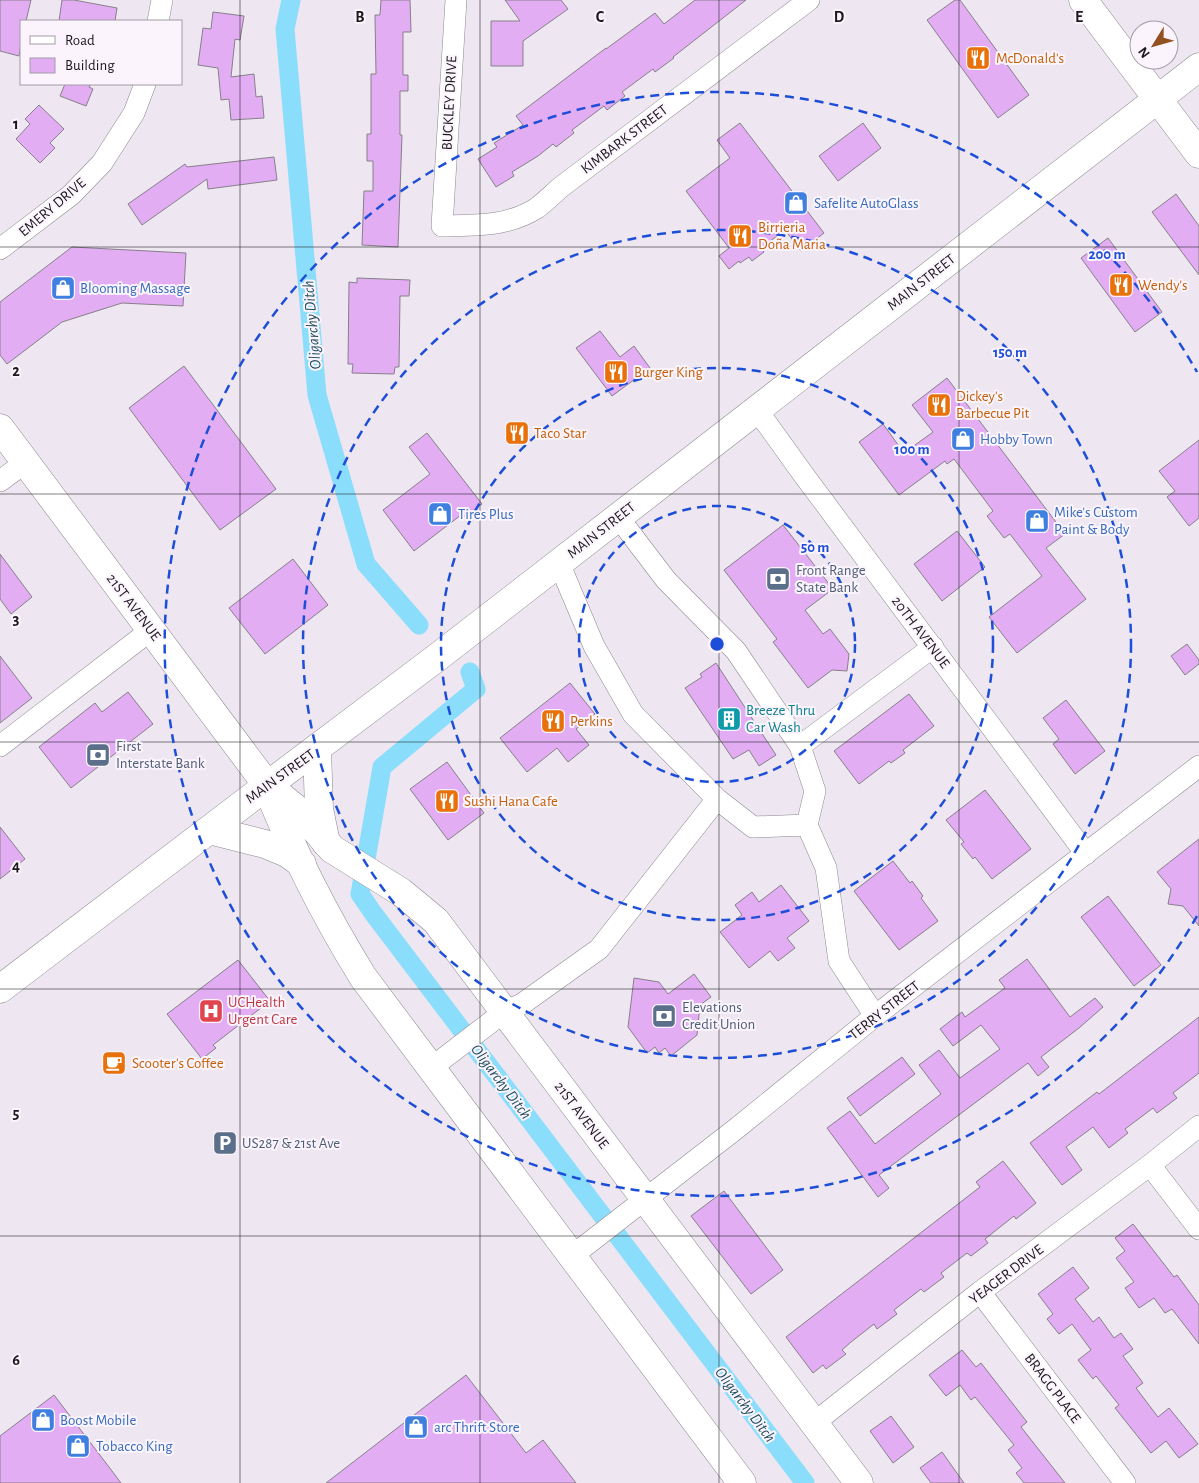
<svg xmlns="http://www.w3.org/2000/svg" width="1199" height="1483" viewBox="0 0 1199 1483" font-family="'Alegreya Sans',sans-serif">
  <rect width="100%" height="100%" fill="#eee6f0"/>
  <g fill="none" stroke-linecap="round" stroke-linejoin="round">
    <path stroke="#8bdefb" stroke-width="19" d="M291,0L285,29L317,395L366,564L419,625
      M470,672L476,689L382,767L360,894L373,913L805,1483"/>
  </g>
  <path fill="#e3adf4" stroke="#868089" d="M0,0H31L26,21H21V44L19,56L0,51Z
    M62,0H74L117,8L115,21H59Z
    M381,0H410L411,32H403V75H408V91H400V135H402L398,247L362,245L364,191H373V161H367V134H371V74H376L375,15H380Z
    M505,0H561L568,9L523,41V66H491V21H520Z
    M695,0H746L673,57L674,58L655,72L653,69L622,92L625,96L607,110L604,106L572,130L574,133L556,147L553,144L538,156L512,172L514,176L496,187L478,159L497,147L494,143L523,125L516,116L606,48V49L655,13L664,24Z
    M955,0H960L1029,95L998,118L927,20Z
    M213,12L244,16L240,40L235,39L231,77L254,74L256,97L262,96L264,118L231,120L229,99L221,100L218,68L198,65L203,28L211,29Z
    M65,84H91L89,87L93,89L86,106L60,96Z
    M39,105L64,129L50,143L55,148L40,163L16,139L30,124L25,119Z
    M740,123L824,233L801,251L785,230L761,248L764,252L752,261L749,257L740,263L739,261L729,269L719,256L729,248L686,191L730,158L717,140Z
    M863,123L881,148L838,181L819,156Z
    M274,157L277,180L208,189L207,179L142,225L128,204L185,164L187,167Z
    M1176,194L1199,226V275L1152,212Z
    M1108,238L1162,312L1135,332L1081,258Z
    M72,247L186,253L183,306L122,303L62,322L7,364L0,355V302Z
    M357,278L410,280L409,296H400L399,367H395L394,374L352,373L353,364H348L349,282L357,283Z
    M600,331L620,357L634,346L650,368L612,396L576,348Z
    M184,366L276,489L220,530L129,408Z
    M947,378L1065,534L1046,548L1086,599L1017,653L989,617L1042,576L1010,534L1004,538L987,516L993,511L954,459L947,464L945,461L899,495L859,442L883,424L904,453L933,432L912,405Z
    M427,433L482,504L463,518L461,515L414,551L383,510L430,474L409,447Z
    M1199,440V518L1189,526L1167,497L1175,491L1159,471Z
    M783,525L833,589L805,610L823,634L830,629L849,654L847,671L832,670L808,688L773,642L777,639L724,570Z
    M957,531L985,567L942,601L914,564Z
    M0,554L32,597L11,614L0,599Z
    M293,559L328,605L265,654L229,608Z
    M1187,644L1199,660V664L1185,675L1171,656Z
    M0,656L32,698L0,723Z
    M716,663L776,755L759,766L749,750L733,759L685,688L702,677L700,674Z
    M570,683L595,714L576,729L589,745L568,762L557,748L527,772L500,738Z
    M128,692L153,724L71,788L39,747L95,703L102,712Z
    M909,694L934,726L903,750L905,753L891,763L889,761L859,784L834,751Z
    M1066,700L1105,751L1075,774L1053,744L1059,739L1043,718Z
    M447,762L484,813L448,840L410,789Z
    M985,790L1031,849L992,879L975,857L973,859L961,844L964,842L946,820Z
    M0,827L25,859L0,879Z
    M1199,839V926L1183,906L1168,904L1171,889L1157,872Z
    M893,861L910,883L912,881L923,896L921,898L938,921L899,950L854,891Z
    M781,885L809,921L787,938L795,948L778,961L770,951L749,968L720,932L742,915L735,905L752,892L759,902Z
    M1108,896L1161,965L1134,986L1081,917Z
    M1027,959L1070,1017L1095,998L1103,1007L1079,1028L1041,1057L1049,1067L1038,1076L1028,1063L879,1175L889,1188L878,1197L827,1128L850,1111L875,1144L941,1094L919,1065L939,1050L960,1078L1000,1049L981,1025L953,1046L940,1029L962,1012L965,1017L1005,988L999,980Z
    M238,960L270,1001L213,1045L216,1048L202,1059L167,1014Z
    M694,974L711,997L700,1005L697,1035L671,1056L665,1048L659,1053L655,1047L647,1053L628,1027L634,978L659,982L668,994Z
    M1199,1017V1073L1173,1093L1177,1098L1157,1113L1153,1108L1125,1129L1128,1133L1109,1148L1093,1127L1066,1147L1082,1170L1062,1185L1030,1143L1097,1092L1099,1094Z
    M902,1057L915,1074L860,1116L847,1098Z
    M1003,1161L1036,1203L1016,1219L1014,1216L985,1239L988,1243L971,1256L967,1253L941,1273L944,1277L924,1292L921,1289L894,1310L897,1314L877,1329L874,1324L851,1342L842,1350L846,1354L826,1369L823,1365L813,1373L786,1337L980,1187L976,1182Z
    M724,1191L783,1270L751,1294L691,1216Z
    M1133,1224L1174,1277L1177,1275L1199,1305V1344L1172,1309L1165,1313L1154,1298L1139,1308L1125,1288L1134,1282L1116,1258L1125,1251L1115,1238Z
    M1073,1267L1089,1288L1075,1299L1093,1322L1099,1317L1114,1338L1121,1333L1133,1349L1123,1356L1143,1383L1136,1388L1158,1417L1169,1408L1198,1444L1179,1458L1166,1441L1151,1453L1115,1408L1119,1405L1096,1376L1093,1379L1078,1360L1091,1350L1072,1324L1059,1334L1047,1319L1053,1314L1038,1294Z
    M962,1350L976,1367L981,1363L1027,1422L1021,1427L1065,1483H1024L1016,1473L1022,1468L1008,1450L1014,1445L975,1397L971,1400L960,1385L946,1396L929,1375Z
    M466,1375L526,1453L543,1440L576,1483H326Z
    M54,1395L112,1471L121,1483H0V1436Z
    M891,1416L914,1447L893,1463L870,1431Z
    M942,1452L964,1483H931L920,1468Z"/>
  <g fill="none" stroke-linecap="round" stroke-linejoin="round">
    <defs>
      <path id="street" d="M456,0L442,226C476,225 507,227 537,208C545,202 553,194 561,187L809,0
        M158,21L162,0
        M0,249L71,195L102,163L134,113L145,84
        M757,410L803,474L1086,854
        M0,481L26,462
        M618,517L666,580L736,651L800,746L815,791L807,825L826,868L839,961L875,1016
        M559,563L594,646L633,714L717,799L753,827L807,825
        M0,746L151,630
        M800,746L933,647
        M431,1068L504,1012L522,1004L599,949L717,799
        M1150,1165L1199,1229
        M572,1256L737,1128L875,1016L1199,766
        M980,1292L1125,1483
        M814,1423L980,1292L1150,1165L1199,1126"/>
      <path id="secondary" d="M1083,0L1199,154
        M0,428L267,785L300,812L332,849L401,892L436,921L859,1483
        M267,786C293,853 326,917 363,977L742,1483"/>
      <path id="highway" d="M317,749L319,809L326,843
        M209,830L265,844L287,853L302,864
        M0,989C146,878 292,766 439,656L1199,67"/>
    </defs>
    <use href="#street" stroke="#8e8890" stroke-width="22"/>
    <use href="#secondary" stroke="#8e8890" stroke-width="29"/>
    <use href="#highway" stroke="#8e8890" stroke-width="29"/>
    <use href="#street" stroke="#fff" stroke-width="21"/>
    <use href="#secondary" stroke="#fff" stroke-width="28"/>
    <use href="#highway" stroke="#fff" stroke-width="28"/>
  </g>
  <path fill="none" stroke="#1c191d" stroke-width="1" stroke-opacity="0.55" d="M240,0V1483M480,0V1483M719,0V1483M959,0V1483M0,247H1199M0,494H1199M0,742H1199M0,989H1199M0,1236H1199"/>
  <g fill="none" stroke="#1d4ed8" stroke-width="2.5" stroke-dasharray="9 6">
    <circle cx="717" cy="644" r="138"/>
    <circle cx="717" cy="644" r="276"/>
    <circle cx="717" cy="644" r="414"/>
    <path d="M1197 916A552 552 0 1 1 1197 372"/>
  </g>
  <defs>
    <symbol id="restaurant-square" viewBox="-11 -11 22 22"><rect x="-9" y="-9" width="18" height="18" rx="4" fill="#e8710a" stroke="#fbf4fd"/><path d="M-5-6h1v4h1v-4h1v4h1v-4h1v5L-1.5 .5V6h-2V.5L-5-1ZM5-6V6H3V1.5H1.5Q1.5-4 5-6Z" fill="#fff"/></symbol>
    <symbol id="shop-square" viewBox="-11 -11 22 22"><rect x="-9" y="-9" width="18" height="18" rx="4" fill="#3f7fe0" stroke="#fbf4fd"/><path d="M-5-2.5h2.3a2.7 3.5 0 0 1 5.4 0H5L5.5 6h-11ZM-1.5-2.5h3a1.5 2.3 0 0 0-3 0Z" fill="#fff"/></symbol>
    <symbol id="bank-square" viewBox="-11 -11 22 22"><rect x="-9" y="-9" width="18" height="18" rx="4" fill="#5c6f8a" stroke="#fbf4fd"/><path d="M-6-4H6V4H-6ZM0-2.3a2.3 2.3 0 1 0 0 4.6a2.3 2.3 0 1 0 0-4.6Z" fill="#fff"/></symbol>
    <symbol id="building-square" viewBox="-11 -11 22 22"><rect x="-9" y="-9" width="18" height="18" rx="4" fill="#0f9aa8" stroke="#fbf4fd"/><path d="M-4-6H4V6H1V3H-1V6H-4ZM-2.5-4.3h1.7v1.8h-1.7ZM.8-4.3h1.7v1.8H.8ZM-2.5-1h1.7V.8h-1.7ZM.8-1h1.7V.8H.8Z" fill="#fff"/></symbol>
    <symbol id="hospital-square" viewBox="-11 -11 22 22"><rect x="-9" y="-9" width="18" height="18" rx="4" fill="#e0444e" stroke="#fbf4fd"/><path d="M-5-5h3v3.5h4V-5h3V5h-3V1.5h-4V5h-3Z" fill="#fff"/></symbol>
    <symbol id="cafe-square" viewBox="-11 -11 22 22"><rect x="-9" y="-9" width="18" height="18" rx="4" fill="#e8710a" stroke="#fbf4fd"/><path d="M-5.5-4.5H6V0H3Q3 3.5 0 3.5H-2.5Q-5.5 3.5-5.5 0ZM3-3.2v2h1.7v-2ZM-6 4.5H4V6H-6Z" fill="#fff"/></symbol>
    <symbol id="parking-square" viewBox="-11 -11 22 22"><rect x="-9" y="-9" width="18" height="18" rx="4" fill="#5c6f8a" stroke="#fbf4fd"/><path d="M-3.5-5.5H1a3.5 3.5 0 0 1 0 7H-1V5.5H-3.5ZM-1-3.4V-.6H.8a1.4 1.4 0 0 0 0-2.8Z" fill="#fff"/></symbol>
  </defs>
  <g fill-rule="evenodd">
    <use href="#restaurant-square" x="964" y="44" width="28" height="28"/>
    <use href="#shop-square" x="782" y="189" width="28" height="28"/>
    <use href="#restaurant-square" x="726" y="222" width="28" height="28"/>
    <use href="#restaurant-square" x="1107" y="271" width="28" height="28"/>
    <use href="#shop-square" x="49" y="274" width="28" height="28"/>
    <use href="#restaurant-square" x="602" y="358" width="28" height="28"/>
    <use href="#restaurant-square" x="925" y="391" width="28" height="28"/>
    <use href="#restaurant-square" x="503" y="419" width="28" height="28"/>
    <use href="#shop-square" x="949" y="425" width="28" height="28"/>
    <use href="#shop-square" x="426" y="500" width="28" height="28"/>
    <use href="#shop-square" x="1023" y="507" width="28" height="28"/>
    <use href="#bank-square" x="764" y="565" width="28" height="28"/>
    <use href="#building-square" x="715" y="705" width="28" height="28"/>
    <use href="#restaurant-square" x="539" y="707" width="28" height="28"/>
    <use href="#bank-square" x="84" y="741" width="28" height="28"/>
    <use href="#restaurant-square" x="433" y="787" width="28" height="28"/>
    <use href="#hospital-square" x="197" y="997" width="28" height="28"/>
    <use href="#bank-square" x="650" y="1002" width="28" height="28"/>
    <use href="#cafe-square" x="100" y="1049" width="28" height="28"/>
    <use href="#parking-square" x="211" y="1129" width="28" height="28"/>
    <use href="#shop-square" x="29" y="1406" width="28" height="28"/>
    <use href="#shop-square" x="402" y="1413" width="28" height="28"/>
    <use href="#shop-square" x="64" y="1432" width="28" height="28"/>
  </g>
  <g text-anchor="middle" stroke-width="4" stroke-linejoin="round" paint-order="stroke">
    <g font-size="15" fill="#c56008" stroke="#fbf4fd" text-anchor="start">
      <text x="996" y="63">McDonald's</text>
      <text x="758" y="232">Birrieria<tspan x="758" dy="17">Doña Maria</tspan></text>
      <text x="1138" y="290">Wendy's</text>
      <text x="634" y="377">Burger King</text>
      <text x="956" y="401">Dickey's<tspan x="956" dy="17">Barbecue Pit</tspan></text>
      <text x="534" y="438">Taco Star</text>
      <text x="570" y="726">Perkins</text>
      <text x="464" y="806">Sushi Hana Cafe</text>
      <text x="132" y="1068">Scooter's Coffee</text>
    </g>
    <g font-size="15" fill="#1c191d" stroke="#fbf4fd">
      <text transform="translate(449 103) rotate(-87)" y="5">BUCKLEY DRIVE</text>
      <text transform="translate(624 139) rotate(-37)" y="5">KIMBARK STREET</text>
      <text transform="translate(52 207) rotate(-40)" y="5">EMERY DRIVE</text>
      <text transform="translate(921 282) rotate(-38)" y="5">MAIN STREET</text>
      <text transform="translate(601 530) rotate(-38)" y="5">MAIN STREET</text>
      <text transform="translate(134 607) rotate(53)" y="5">21ST AVENUE</text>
      <text transform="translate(921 632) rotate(53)" y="5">20TH AVENUE</text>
      <text transform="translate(280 776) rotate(-36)" y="5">MAIN STREET</text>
      <text transform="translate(884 1010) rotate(-38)" y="5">TERRY STREET</text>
      <text transform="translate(582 1115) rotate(53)" y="5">21ST AVENUE</text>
      <text transform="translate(1006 1274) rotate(-37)" y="5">YEAGER DRIVE</text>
      <text transform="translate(1053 1388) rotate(53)" y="5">BRAGG PLACE</text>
    </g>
    <g font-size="15" fill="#366cbe" stroke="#fbf4fd" text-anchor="start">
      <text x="814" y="208">Safelite AutoGlass</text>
      <text x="80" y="293">Blooming Massage</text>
      <text x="980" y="444">Hobby Town</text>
      <text x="1054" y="517">Mike's Custom<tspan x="1054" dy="17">Paint &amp; Body</tspan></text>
      <text x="458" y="519">Tires Plus</text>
      <text x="60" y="1425">Boost Mobile</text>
      <text x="434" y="1432">arc Thrift Store</text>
      <text x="96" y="1451">Tobacco King</text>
    </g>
    <g font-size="15" fill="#4e5e75" stroke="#fbf4fd" text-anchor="start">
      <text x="796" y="575">Front Range<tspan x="796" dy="17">State Bank</tspan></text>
      <text x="116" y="751">First<tspan x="116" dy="17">Interstate Bank</tspan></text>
      <text x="682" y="1012">Elevations<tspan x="682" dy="17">Credit Union</tspan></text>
      <text x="242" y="1148">US287 &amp; 21st Ave</text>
    </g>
    <g font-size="15" fill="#0d838f" stroke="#fbf4fd" text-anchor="start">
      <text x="746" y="715">Breeze Thru<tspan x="746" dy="17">Car Wash</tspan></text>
    </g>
    <g font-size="15" fill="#be3a42" stroke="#fbf4fd" text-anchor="start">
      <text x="228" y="1007">UCHealth<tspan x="228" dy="17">Urgent Care</tspan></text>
    </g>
    <g font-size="16" font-style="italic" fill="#1e4d5d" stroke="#fbf4fd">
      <text transform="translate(311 325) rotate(-95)" y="6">Oligarchy Ditch</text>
      <text transform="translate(502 1081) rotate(53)" y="6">Oligarchy Ditch</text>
      <text transform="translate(746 1404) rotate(53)" y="6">Oligarchy Ditch</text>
    </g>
  </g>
  <g font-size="16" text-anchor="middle" font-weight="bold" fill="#1c191d" stroke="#fbf4fd" stroke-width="4" stroke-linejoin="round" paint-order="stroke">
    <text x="360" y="22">B</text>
    <text x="600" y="22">C</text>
    <text x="839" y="22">D</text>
    <text x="1079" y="22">E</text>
    <text x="16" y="129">1</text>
    <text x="16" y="376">2</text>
    <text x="16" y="624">3</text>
    <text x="16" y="871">4</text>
    <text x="16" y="1118">5</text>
    <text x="16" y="1365">6</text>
  </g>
  <circle cx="717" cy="644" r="8" fill="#1d4ed8" stroke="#fbf4fd" stroke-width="2.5"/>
  <g font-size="15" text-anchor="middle" font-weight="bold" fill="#1d4ed8" stroke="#fbf4fd" stroke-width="4" stroke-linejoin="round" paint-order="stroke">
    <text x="1107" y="259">200 m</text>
    <text x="1010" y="357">150 m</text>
    <text x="912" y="454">100 m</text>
    <text x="815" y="552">50 m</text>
  </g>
  <rect x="20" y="20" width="162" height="65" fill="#fbf4fd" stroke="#a29ca3"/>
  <rect x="30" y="36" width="25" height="8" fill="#ffffff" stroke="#a29ca3"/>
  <text x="65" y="45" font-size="15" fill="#1c191d">Road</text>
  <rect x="30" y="58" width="25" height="15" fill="#e3adf4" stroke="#a29ca3"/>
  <text x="65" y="70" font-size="15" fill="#1c191d">Building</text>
  <g transform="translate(1154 45) rotate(233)"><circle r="24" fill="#fbf4fd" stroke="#a29ca3"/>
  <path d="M0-4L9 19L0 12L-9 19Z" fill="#945120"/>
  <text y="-8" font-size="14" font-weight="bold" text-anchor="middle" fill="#1c191d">N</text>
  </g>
</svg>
